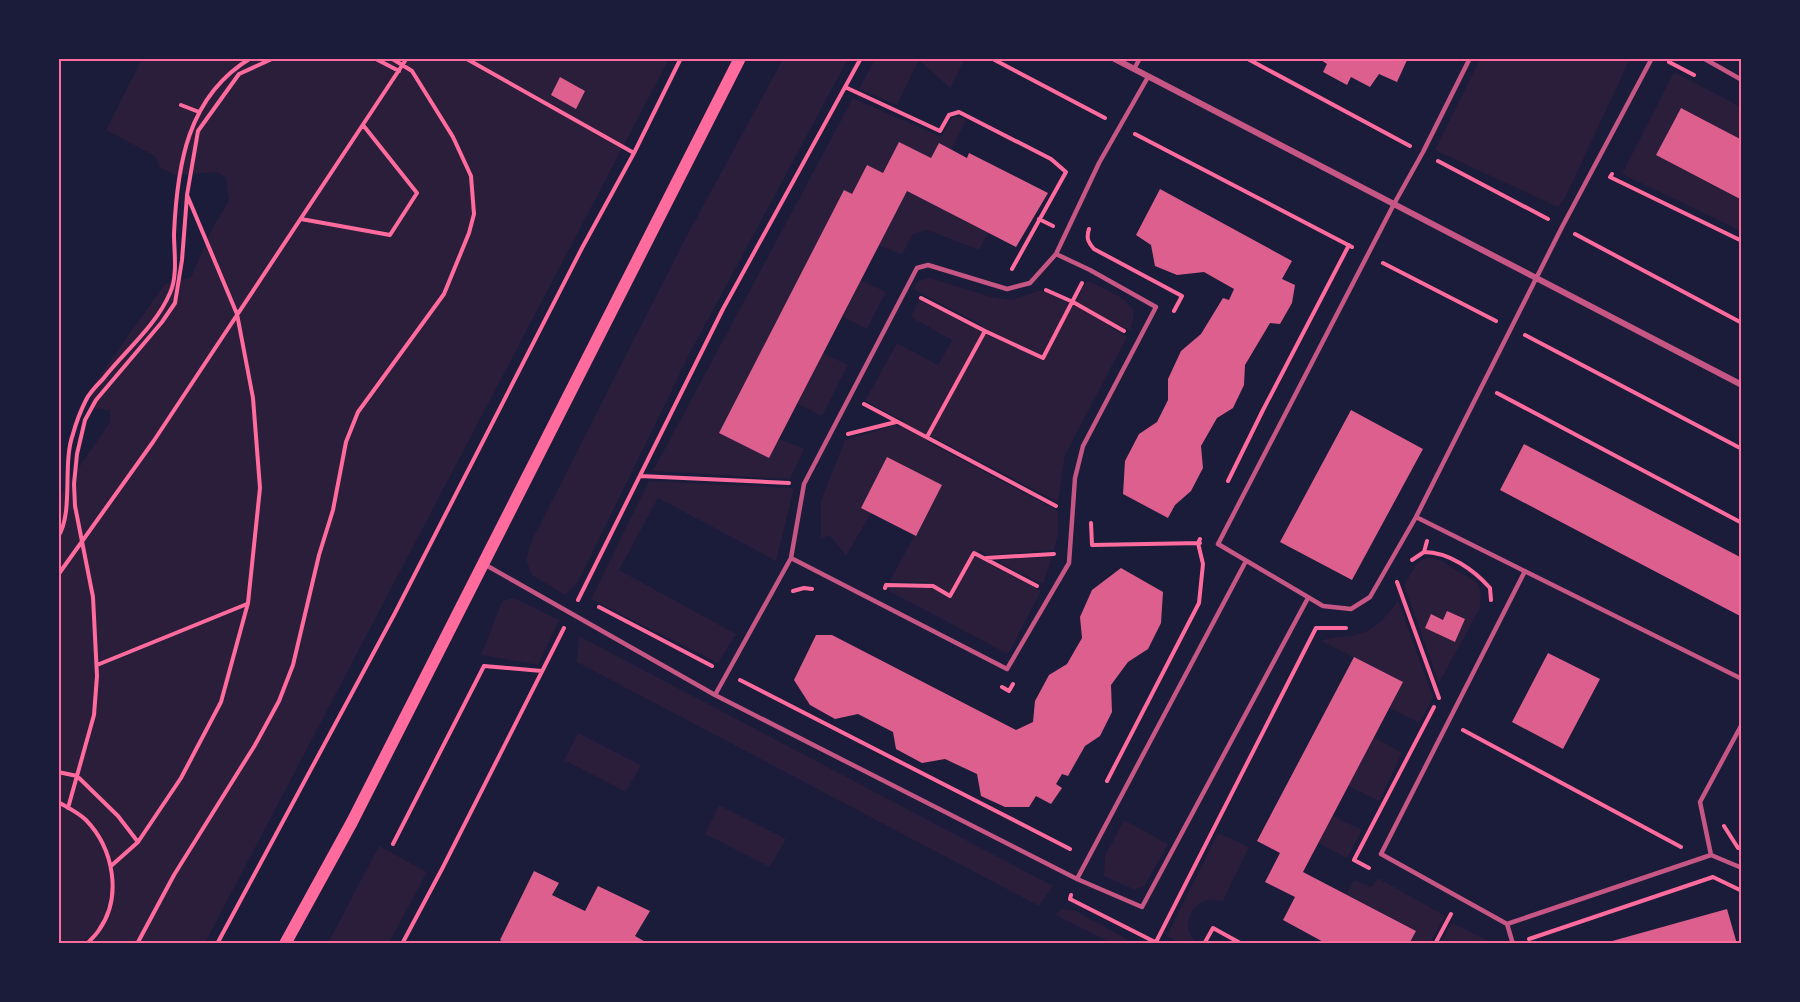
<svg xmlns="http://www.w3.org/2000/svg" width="1800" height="1002" viewBox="0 0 1800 1002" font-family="Raleway,sans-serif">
  <rect width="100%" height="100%" fill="#1b1b3a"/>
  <path fill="#2a1e3b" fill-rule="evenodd" d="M142,59H669L205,943L59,944V497L110,422V410L89,408L96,381L165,284L191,277L213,227L229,201L226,178L218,172L175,175L159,167L155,156L106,130Z
    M783,59H848L691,351L578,582L565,595L532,575L526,560L532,540L685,239Z
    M875,59V58L965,59L950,88L919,60L897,105L859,89Z
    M1624,59L1629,61L1565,198L1558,207L1435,150L1480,59Z
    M1674,72L1741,107V131L1738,138L1681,108L1656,155L1741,200V231L1622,174Z
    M853,98L941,137L952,118L958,117L966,120L951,150L939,143L931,158L899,142L883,173L867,165L720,433L769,458L779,439L804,449L790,479L653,471Z
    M907,191L988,233L979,250L927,230L913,234L902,255L879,245Z
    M930,278L991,297L1012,300L1041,290L1067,302L1069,299L1075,302L1087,281C1099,286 1128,298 1133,310C1135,316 1132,324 1130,330L1111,321L1108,326L1127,337L1065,455L1058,502L931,436L928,442L1058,511V534L1054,550L987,555L979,550L975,556L1041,591L1008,654L889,591L890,588H926L925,587L927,582L890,581L941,485L887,457L861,508L871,513L846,556L830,535L821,539V500L845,440L895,425L900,428L904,421L865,401L897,343L938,365L952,340L911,317L919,300L979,330L982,325L913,289L918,281Z
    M861,280L886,292L867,329L843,317Z
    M823,353L848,365L822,416L798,404Z
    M649,481L794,488L776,561L658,498L619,570L736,634L718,663L591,599Z
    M1052,557L1043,584L1000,563L1001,560Z
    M1428,557L1441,561L1478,583L1481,594L1480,608L1439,683L1404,585L1417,563ZM1448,611L1465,619L1455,642L1425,628L1431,614L1443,620Z
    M514,598L559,620L538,665L481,655L502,601Z
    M1398,600L1433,698L1419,723L1390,708L1403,682L1321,641C1330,637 1340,637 1350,636C1373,633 1386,618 1398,600Z
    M579,636L1053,886L1039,906L577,662Z
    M578,733L641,765L626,792L564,760Z
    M1374,737L1402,753L1379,801L1348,786Z
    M719,805L786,839L770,867L705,834Z
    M1333,816L1362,830L1347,858L1318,843Z
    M1124,820L1168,844L1145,885L1135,890L1104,876L1105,856Z
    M1218,833L1249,847L1223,901C1219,901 1213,899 1209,900C1189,903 1180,932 1198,943H1179L1167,936Z
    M379,846L427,872L389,943H328Z
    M1378,878L1445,916L1430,943H1409L1415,930L1346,894L1354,880L1371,887Z
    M1063,909L1076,911L1134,943H1111L1054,914Z
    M1452,923L1493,943H1441Z"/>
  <path fill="#dd5f8e" d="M1318,58H1408L1397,82L1379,74L1370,87L1351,77L1347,85L1323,72L1327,64Z
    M560,77L585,91L576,109L551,95Z
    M1681,108L1742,140V200L1656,155Z
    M899,142L931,158L939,143L967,158L969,153L1048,193L1016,247L907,191L769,458L719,433L844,190L852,194L867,165L883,173Z
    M1160,189L1292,261L1282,279L1295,285L1292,303L1280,324L1270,323L1245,365L1244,385L1233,408L1217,418L1201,446L1203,468L1191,491L1175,505L1168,518L1123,494L1125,461L1139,434L1157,422L1168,400V379L1181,351L1201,334L1223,298L1229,300L1234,289L1204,272L1177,275L1155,266L1151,245L1136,235Z
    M1351,410L1423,449L1352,580L1280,542Z
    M1524,444L1742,558V617L1500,490Z
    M887,457L942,485L916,536L861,508Z
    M1121,568L1163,592L1161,623L1148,649L1128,662L1111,685L1112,712L1100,736L1085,746L1068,776L1062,774L1056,784L1062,788L1051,804L1036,796L1029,807H1005L981,796L977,774L945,759L922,763L896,749L893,732L858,714L835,719L810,705L794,680L816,635H832L1016,730L1033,722L1035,701L1049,675L1067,664L1082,638L1080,617L1092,590Z
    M1447,611L1465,619L1455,642L1425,628L1431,614L1443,620Z
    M1548,653L1600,679L1563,749L1512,722Z
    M1354,657L1403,682L1303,872L1416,931L1409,944H1327L1283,920L1295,897L1265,882L1280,853L1257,841Z
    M534,871L559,883L552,895L585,911L598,886L650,911L635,936L649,944H506L500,940Z
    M1727,909L1737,944H1605V943Z"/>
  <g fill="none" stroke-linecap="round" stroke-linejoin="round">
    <path stroke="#ff6b9d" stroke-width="4" d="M374,58L399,71
      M465,58L634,153
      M991,58L1105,118
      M1246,58L1410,146
      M1669,62L1694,75
      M845,87L940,131L949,115L959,112L1051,159L1066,172L1012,269
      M181,105L199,112
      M1135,134L1352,247
      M1438,161L1548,219
      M1612,174L1610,177L1742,241
      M301,219L390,235L417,193L363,125
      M1039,219L1053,226
      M1089,229C1086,238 1088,242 1094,249L1182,296L1174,311
      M1575,234L1742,323
      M1383,263L1496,321
      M1046,290L1073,302L1124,331
      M921,298L985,331L927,437
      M985,331L1043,358L1082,283
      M1525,335L1742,449
      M1497,393L1742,523
      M864,404L1056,506
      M848,434L896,422
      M640,476L789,483
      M1228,481L1263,410L1349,245
      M1091,523L1092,545L1200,543
      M58,537C74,512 62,464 73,434C76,423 81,410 86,400C90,392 97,385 103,379C125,351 156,326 170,293C178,276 174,251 174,234C177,166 187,96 251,58
      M1424,552C1449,552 1474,570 1490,588L1491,600
      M986,558L1054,554
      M1412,560L1424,552L1427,541
      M58,575L153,442L407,58
      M1397,582L1439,698
      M885,588L886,585L933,586L950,596L974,553L1037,586
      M793,591L804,588L812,589
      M578,600L723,309L861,58
      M599,607L712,666
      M97,665L247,604
      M740,680L1070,849
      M1002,687L1009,691L1013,684
      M1463,730L1681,847
      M58,772L77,776L118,816L138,842
      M1107,781L1199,603L1203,564L1198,543L1200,539
      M58,802C67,807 79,813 86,820C113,848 123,896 99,930C96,935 91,939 87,944
      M68,808L94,715L97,676L93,597L75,506L74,484L77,454L85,420L96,400L162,322L175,303L182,260L187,196
      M1724,826L1738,848
      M393,844L484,666L542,671
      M111,866L138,842L181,778L221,702L248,603L260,488L253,398L237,314L187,195L198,131L239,74L274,58
      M1369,868L1354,860L1434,707
      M1071,895L1070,899L1159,944
      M1529,939L1713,877L1742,891
      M1156,942L1316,628H1346
      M137,944L174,875L255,745L279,701L293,665L319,555L333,510L346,442L358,412L444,294L469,233L474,214L471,176L453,137L412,71L391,58
      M217,944L395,613L582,248L634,153L681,58
      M402,944L442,869L564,628
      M1204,944L1213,928L1242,944
      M1435,944L1451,914"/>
    <path stroke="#c65784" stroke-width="4.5" d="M1652,58L1562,227L1416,517L1742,679
      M1703,58L1742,80
      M1134,69L1140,58
      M1416,517L1370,597L1351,609L1323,606L1218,544L1394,204L1423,152L1470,58
      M791,558L1007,669L1069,563L1075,478L1083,446L1156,307L1090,270L1056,254
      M1246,561L1077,879L1142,907L1308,598
      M484,564L715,695L1077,879
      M1525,571L1381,854L1507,924L1711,855
      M715,695L791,558L804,484L917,268L928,265L1007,289L1030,283L1056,254L1099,163L1148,77
      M1742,724L1700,802L1711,855L1742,868
      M1507,924L1513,944"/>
    <path stroke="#c65784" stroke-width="6" d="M1113,58L1742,385"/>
    <path stroke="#ff6b9d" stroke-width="12" d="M285,944L352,822L740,58"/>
  </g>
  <rect width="1800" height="1002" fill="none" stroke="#1b1b3a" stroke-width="120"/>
  <rect x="60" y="60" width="1680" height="882" fill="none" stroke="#ff6b9d" stroke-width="2"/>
</svg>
